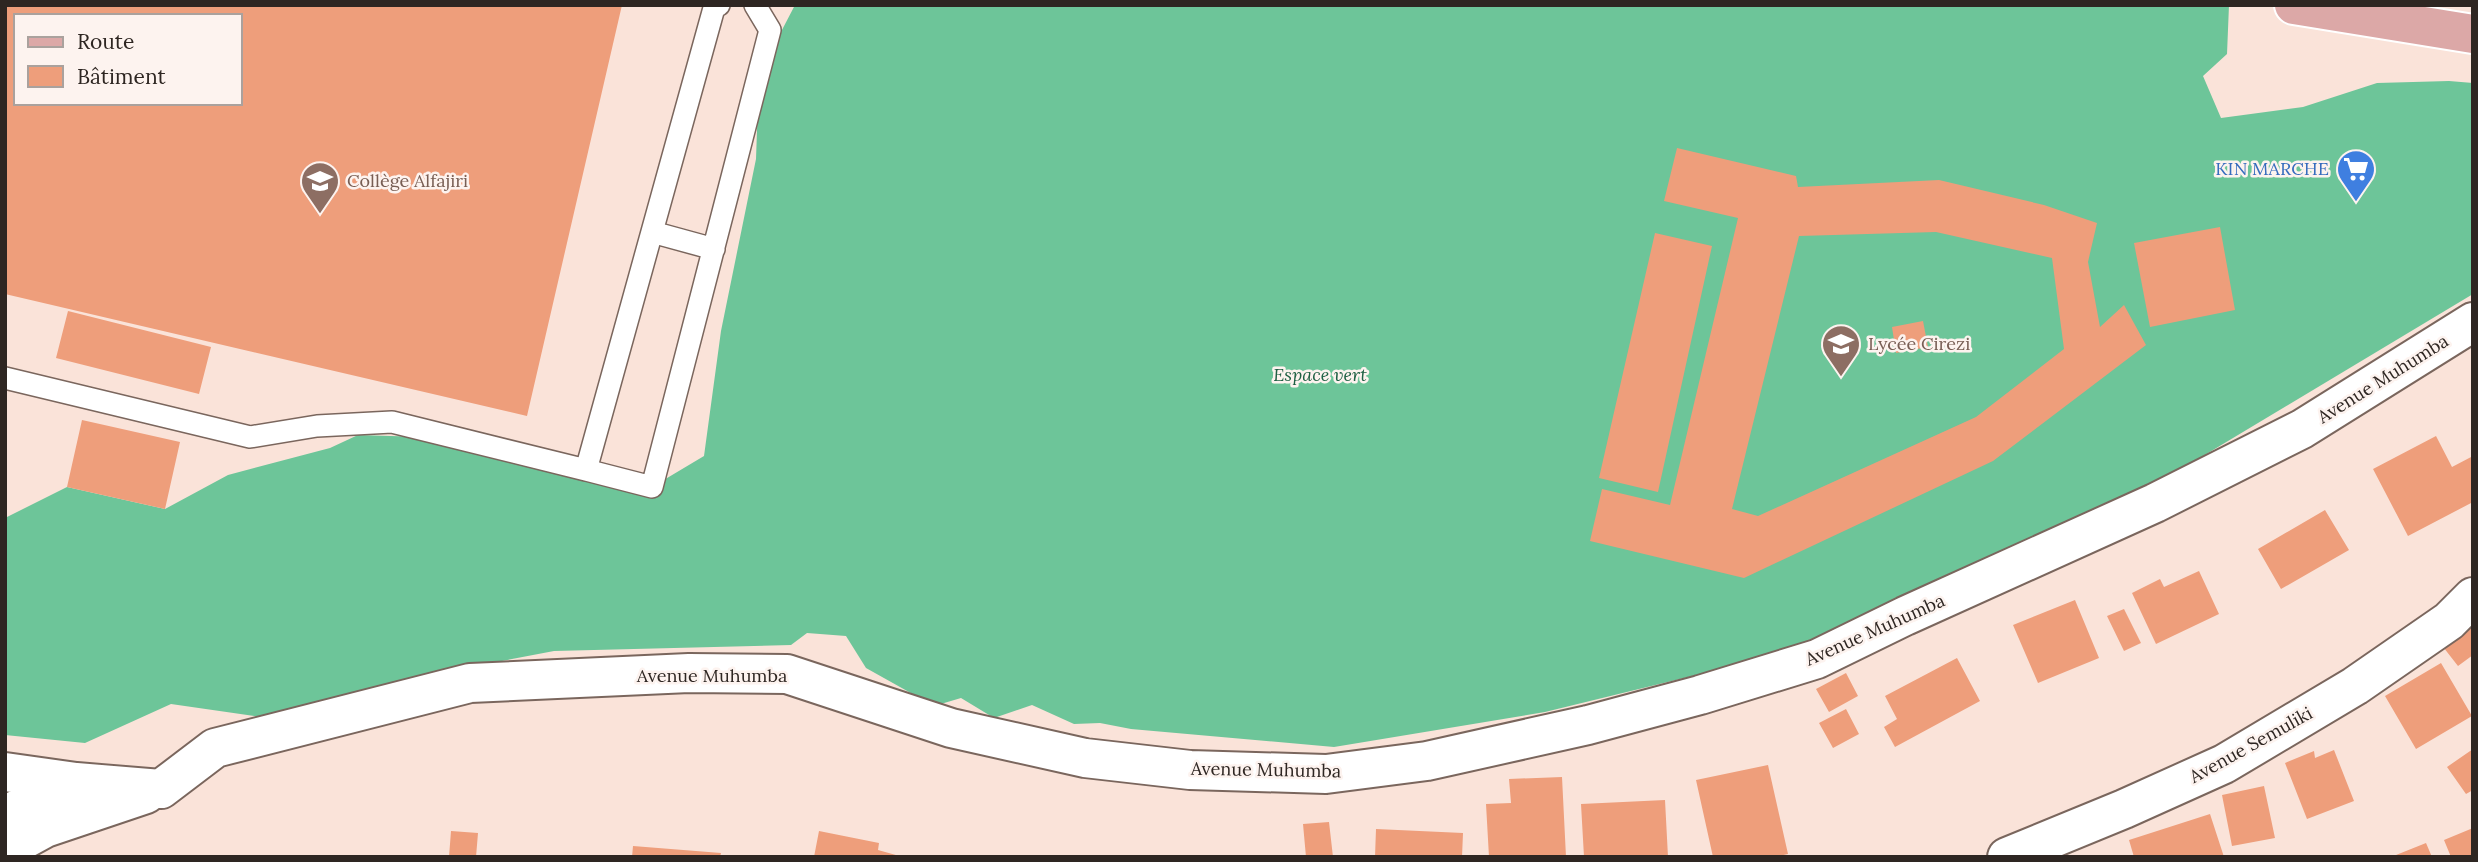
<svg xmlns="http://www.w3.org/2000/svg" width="2478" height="862" viewBox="0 0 2478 862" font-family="Lora,serif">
  <rect width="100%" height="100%" fill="#fae3d9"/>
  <path fill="#6dc599" d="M795,5H2229L2227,54L2203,76L2221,118L2303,107L2377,83L2449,81L2473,83V294L2133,498L1823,644L1545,712L1334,747L1131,729L1100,723L1074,724L1032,705L994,718L961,698L934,706L866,668L846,636L807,633L791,645L554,651L502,661L399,702L262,717L171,704L85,743L5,735V518L67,487L165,509L228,475L330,448L358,435L457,438L652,487L704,456L721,331L756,159L759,74Z"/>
  <path fill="#ee9e7b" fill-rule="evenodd" d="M5,5H622L527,416L5,294ZM16,16H240V103H16Z
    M1677,148L1796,176L1798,187L1939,180L2044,205L2097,223L2088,262L2100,327L2124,305L2146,345L1993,461L1744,578L1590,541L1602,489L1670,505L1738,218L1664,201ZM1936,232L2052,258L2064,349L1976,417L1758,516L1732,509L1799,236Z
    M2220,227L2235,310L2150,327L2134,243Z
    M1655,233L1712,246L1658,492L1599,478Z
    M68,311L211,347L199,394L56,358Z
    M1923,321L1928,347L1896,353L1892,327Z
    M82,420L180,442L165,509L67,487Z
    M2436,436L2452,467L2473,456V502L2408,536L2373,469Z
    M2325,510L2349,550L2281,589L2258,549Z
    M2199,571L2219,614L2156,644L2132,593L2160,579L2164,587Z
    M2075,600L2099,658L2038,683L2013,625Z
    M2124,609L2141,643L2124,651L2107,616Z
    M2473,618V655L2458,666L2440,643Z
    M1957,658L1980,701L1895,747L1884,727L1897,719L1885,696Z
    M2441,663L2472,716L2416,749L2385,696Z
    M1846,673L1858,696L1829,712L1816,689Z
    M1846,709L1859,734L1833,748L1819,723Z
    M2473,749V790L2466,794L2447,767Z
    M2334,750L2354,801L2307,819L2285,763L2314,751L2315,758Z
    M1768,765L1788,854L1774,857H1713L1696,780Z
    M1562,777L1566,857H1489L1486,804L1511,803L1509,779Z
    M2264,786L2275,838L2232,846L2222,795Z
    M1665,800L1668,857H1584L1581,804Z
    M2210,814L2224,857H2134L2129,840Z
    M1329,822L1333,857H1306L1303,824Z
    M2473,828V857H2451L2444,840Z
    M1376,829L1463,833L1462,857H1375Z
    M451,831L478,833L476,857H449Z
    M819,831L879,843L878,850L903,857H814Z
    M2426,843L2432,857H2391Z
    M633,846L721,853L720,857H632Z"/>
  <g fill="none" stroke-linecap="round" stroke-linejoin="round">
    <defs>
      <path id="service" d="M652,232L714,249
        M5,378L250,437L317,426L392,422L586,470L714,8L719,5
        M586,470L652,487L770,30L755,5"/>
      <path id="minor" d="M5,772L76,782
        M5,815L76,782L161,789L215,748L470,683L689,673L787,674L951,728L1085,758L1190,770L1326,774L1427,761L1588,725L1700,695L1817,659L1905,616L2155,503L2302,429L2473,322
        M5,850L45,828L146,794
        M2007,857L2124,809L2224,764L2355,686L2449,621L2473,597"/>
      <path id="primary" d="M2294,5L2473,34"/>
    </defs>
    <use href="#service" stroke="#7a665d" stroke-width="24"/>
    <use href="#minor" stroke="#7a665d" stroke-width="42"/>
    <use href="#primary" stroke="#fff" stroke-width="42"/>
    <use href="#service" stroke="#fff" stroke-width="21"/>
    <use href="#minor" stroke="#fff" stroke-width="38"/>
    <use href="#primary" stroke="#dca8a7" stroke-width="38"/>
  </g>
  <defs>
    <symbol id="supermarket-pin" viewBox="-11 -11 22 30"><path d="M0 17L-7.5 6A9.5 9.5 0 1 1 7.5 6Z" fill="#3f7fe0" stroke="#fdf3ef"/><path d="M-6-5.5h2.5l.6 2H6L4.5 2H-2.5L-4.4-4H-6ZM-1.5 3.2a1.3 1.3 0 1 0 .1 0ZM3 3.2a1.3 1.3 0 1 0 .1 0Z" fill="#fff"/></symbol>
    <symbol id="school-pin" viewBox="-11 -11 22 30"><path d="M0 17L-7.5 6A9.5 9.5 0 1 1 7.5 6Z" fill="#8d6e63" stroke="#fdf3ef"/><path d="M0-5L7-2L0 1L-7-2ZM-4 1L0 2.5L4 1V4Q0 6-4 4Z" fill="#fff"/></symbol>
  </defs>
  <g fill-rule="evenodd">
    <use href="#supermarket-pin" x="2334" y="147" width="44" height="60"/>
    <use href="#school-pin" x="298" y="159" width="44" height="60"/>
    <use href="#school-pin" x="1819" y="322" width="44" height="60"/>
  </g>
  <g text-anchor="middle" stroke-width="5" stroke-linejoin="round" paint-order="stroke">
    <g font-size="18" fill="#366cbe" stroke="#fdf3ef" text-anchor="end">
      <text x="2329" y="175">KIN MARCHE</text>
    </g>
    <g font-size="18" fill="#785e54" stroke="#fdf3ef" text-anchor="start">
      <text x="347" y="187">Collège Alfajiri</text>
      <text x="1868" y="350">Lycée Cirezi</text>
    </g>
    <g font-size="18" font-style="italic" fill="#1f6144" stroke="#fdf3ef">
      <text x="1320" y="381">Espace vert</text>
    </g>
    <g font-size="18" fill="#2e2622" stroke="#fdf3ef">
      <text transform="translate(2383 379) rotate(-32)" y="6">Avenue Muhumba</text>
      <text transform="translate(1875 630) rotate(-24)" y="6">Avenue Muhumba</text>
      <text x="712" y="682">Avenue Muhumba</text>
      <text transform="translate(2251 745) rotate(-29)" y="6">Avenue Semuliki</text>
      <text transform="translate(1266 770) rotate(1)" y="6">Avenue Muhumba</text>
    </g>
  </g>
  <rect width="2478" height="862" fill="none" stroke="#2e2622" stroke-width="14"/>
  <rect x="14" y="14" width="228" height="91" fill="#fdf3ef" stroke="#aaa19d" stroke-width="2"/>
  <rect x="28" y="37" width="35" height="10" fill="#dca8a7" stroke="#aaa19d" stroke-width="2"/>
  <text x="77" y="49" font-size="21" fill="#2e2622">Route</text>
  <rect x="28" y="66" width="35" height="21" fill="#ee9e7b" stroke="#aaa19d" stroke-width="2"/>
  <text x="77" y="84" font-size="21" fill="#2e2622">Bâtiment</text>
</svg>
